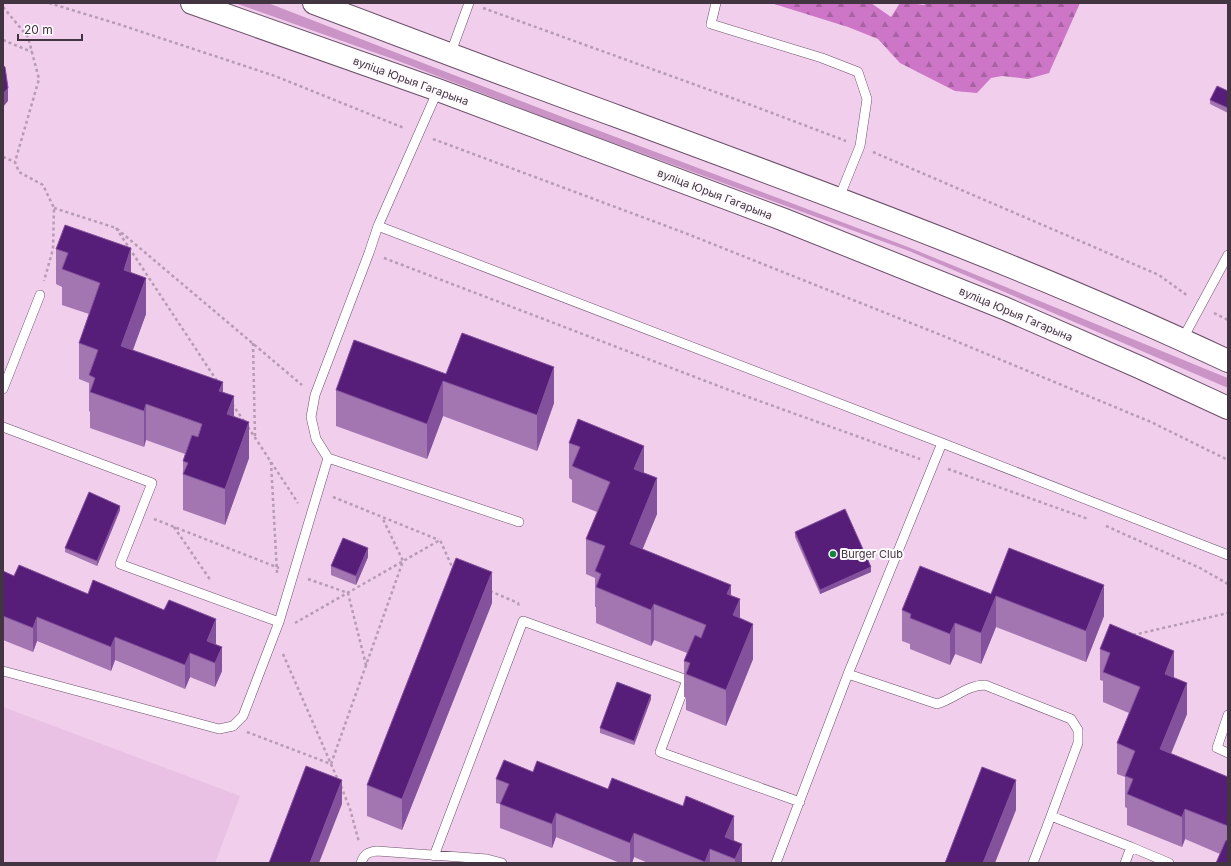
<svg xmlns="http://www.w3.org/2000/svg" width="1231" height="866" viewBox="0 0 1231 866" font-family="Inter,sans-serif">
  <defs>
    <pattern id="forest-firs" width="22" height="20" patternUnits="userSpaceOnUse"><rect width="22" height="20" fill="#cd76c7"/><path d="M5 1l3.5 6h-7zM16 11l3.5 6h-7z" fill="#a862a3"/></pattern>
  </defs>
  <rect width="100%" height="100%" fill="#f0ceec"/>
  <path fill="#e8c1e4" d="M3,707L240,796L215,863H3Z"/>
  <path fill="#cb94c6" d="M235,3H268L560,116L908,247L1225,377L1228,378V388L909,251L559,123L393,59Z"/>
  <path fill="url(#forest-firs)" d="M771,3H871L891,17L900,3H910L924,5L926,3H1080L1049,73L1028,79L1002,76L991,78L977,93L955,91L900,63L878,39L848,27Z"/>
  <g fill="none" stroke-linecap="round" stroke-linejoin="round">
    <defs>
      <path id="service" d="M716,3L711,24L822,58L858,72L867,99L860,146L839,198
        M450,55L469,3
        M378,226L438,90
        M1182,340L1228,255
        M3,389L40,295
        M3,427L152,483L120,564L279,622
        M328,458L316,439L311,417L315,395L369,253L378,226L942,443
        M3,671L219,729L233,726L243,716L279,622L328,458L519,522
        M848,674L937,704C954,699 967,685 985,685L1071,719L1078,730V743L1051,816
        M1228,715L1217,748L1228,753
        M434,856L523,621L687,680L660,752L800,802
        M361,863C364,854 368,852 377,851L487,859L502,863
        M776,863L848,674L942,443L1228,555
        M1033,863L1051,816L1131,847L1169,863
        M1125,863L1131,847"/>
      <path id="primary" d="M192,3L438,90L782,219L1004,308L1139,367L1228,408
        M314,3C415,41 517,80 619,117C824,193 1030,268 1228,361"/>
    </defs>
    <use href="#service" stroke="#6c5069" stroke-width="10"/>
    <use href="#primary" stroke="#6c5069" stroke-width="24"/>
    <path stroke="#b69bb3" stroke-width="2.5" stroke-dasharray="3 3" stroke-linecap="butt" d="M49,3L118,24L275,76L404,128
      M3,7L28,37L39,79L15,162L19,172L43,185L54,208L53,249L44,281
      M483,8L743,102L846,141
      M3,40L32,52
      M433,139L685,233L941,335L1151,422L1228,460
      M873,152L1159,275L1188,296
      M3,157L15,162
      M54,208L116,228L302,385
      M116,228L217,381
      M384,258L729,390L920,459
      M1214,313L1228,320
      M253,343L255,437
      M232,404L244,421
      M248,427L298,503
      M271,462L277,573
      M948,469L1088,519
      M333,497L439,540
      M154,519L279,568
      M1106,526L1200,568L1228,584
      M174,527L211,581
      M308,579L348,593L366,665
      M490,591L518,603L519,607
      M295,623L440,540L453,569
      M1133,635L1228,613
      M283,654L338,780
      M247,732L331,764L403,561L382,517
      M341,786L350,809L359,842"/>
    <use href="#service" stroke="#fff" stroke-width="9"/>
    <use href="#primary" stroke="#fff" stroke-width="22"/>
  </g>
  <path fill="#a376b2" d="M1228,91V113L1210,104V100Z
    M56,249L131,273L146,314L133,350L223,392L234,417L249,458L225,525L183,510V461L185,454L146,440L144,447L90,428V412L89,411V383L79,379V343L89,314L62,305V287L56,284Z
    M446,374L554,403L537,451L443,416L427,459L336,426V390Z
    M569,443L644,473L657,514L642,549L731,595L740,618L753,659L726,726L686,710V697H684V661L687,653L654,640L651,646L596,623V607H595V578L586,574V539L597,512L572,502V480L569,478Z
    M120,510L97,566L65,552V548Z
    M795,532L871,572L820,594L795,537Z
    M368,557L356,585L331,575V566Z
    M3,571L14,576L88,594L216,643L215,644L222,671L215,687L190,677L185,689L115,660L111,671L37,641L33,652L3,640Z
    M991,594L1104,616L1086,662L996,627L981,664L955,654L950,665L910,649V644L902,641V610Z
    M492,603L402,830L367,816V785Z
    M1100,649L1174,678L1187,714L1171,754L1228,777V863L1220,854L1185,839L1182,847L1127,825V808L1125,807V777L1117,774V743L1129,713L1103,702V681L1100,680Z
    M651,699L634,745L600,733V728Z
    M533,772L734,840L742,863H648L634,857L632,863H620L556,837L552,848L500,828V804L496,803V779Z"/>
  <path fill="#84529c" d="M8,88V101L3,107V94Z
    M131,248V284L124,270Z
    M146,278V314L121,382V346Z
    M554,367V403L537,451V415Z
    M443,381V416L427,459V424Z
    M223,382V418L219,391Z
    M234,396V432L227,414Z
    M146,404V440L144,447V411Z
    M249,422V458L225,525V489Z
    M644,446V482L634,469Z
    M657,478V514L630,580V544Z
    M120,506V510L97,566V561Z
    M368,548V557L356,585V576Z
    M871,567V572L820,594V590Z
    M492,572V603L402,830V799Z
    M731,585V621L727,594Z
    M1104,585V616L1086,662V631Z
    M996,596V627L981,664V633Z
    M740,599V635L733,615Z
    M654,604V640L651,646V610Z
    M37,617V641L33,652V628Z
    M216,619V643L209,660L207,641Z
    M955,623V654L950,665V634Z
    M753,624V659L726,726V690Z
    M115,637V660L111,671V647Z
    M222,647V671L215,687V663Z
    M1174,651V682L1165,674Z
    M190,653V677L185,689V665Z
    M1187,683V714L1160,780V749Z
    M651,695V699L634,745V741Z
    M342,780V804L319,863H310Z
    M1016,780V810L995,863H983Z
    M1185,809V839L1182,847V817Z
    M556,813V837L552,848V824Z
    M734,816V840L727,856L725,837Z
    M634,833V857L632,863H630V843Z
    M742,844V863H735V859Z
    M710,849V863H705V862Z"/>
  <path fill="#561d79" stroke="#84529c" d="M3,65L5,67L8,88L3,94Z
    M1217,86L1228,91V108L1210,100Z
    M65,225L131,248L124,270L146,278L121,346L223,382L219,391L234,396L227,414L249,422L225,489L183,474L188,463L183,461L192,435L198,437L202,424L146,404L144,411L90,392L95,378L89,375L98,350L79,343L100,283L62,269L68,253L56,249Z
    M462,333L554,367L537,415L443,381L427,424L336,390L354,340L446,374Z
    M578,419L644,446L634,469L657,478L630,544L731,585L727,594L740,599L733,615L753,624L726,690L686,674L690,663L684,661L695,635L701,638L706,625L654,604L651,610L596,587L601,574L595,571L605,546L586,539L610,482L572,466L580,447L569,443Z
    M89,492L120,506L97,561L65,548Z
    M845,509L871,567L820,590L795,532Z
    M343,538L368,548L356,576L331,566Z
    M1009,548L1104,585L1086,631L996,596L981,633L955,623L950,634L910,618L911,614L902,610L920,566L991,594Z
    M456,558L492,572L402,799L367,785Z
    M19,565L88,594L93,580L164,610L169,600L216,619L207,641L222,647L215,663L190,653L185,665L115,637L111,647L37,617L33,628L3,616V571L14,576Z
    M1110,624L1174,651L1165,674L1187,683L1160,749L1228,777V826L1185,809L1182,817L1127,794L1133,779L1125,776L1135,751L1117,743L1140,687L1103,672L1110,653L1100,649Z
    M617,682L651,695L634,741L600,728Z
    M504,760L533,772L537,761L608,789L612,778L683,806L686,796L734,816L725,837L742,844L735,859L710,849L705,862L634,833L630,843L556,813L552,824L500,804L509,784L496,779Z
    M306,766L342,780L310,863H269Z
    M982,767L1016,780L983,863H945Z
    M1226,840L1228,841V863H1216Z"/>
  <circle fill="#15853d" stroke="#fefafd" stroke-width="1.5" cx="833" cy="554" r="4"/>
  <g text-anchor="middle" stroke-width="4" stroke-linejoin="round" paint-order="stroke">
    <g font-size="11" fill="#423541" stroke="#fefafd">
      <text transform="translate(411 81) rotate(20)" y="4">вуліца Юрыя Гагарына</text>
      <text transform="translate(715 194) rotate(21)" y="4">вуліца Юрыя Гагарына</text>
      <text transform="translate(1016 314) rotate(23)" y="4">вуліца Юрыя Гагарына</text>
    </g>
    <g font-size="11" fill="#423541" stroke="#fefafd" text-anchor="start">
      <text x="841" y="558">Burger Club</text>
    </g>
  </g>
  <rect width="1231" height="866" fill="none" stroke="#423541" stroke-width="8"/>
  <path d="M18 34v6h64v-6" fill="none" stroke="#423541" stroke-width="2"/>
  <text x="24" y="34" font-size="12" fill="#423541" stroke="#fefafd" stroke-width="3" paint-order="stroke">20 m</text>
</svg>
